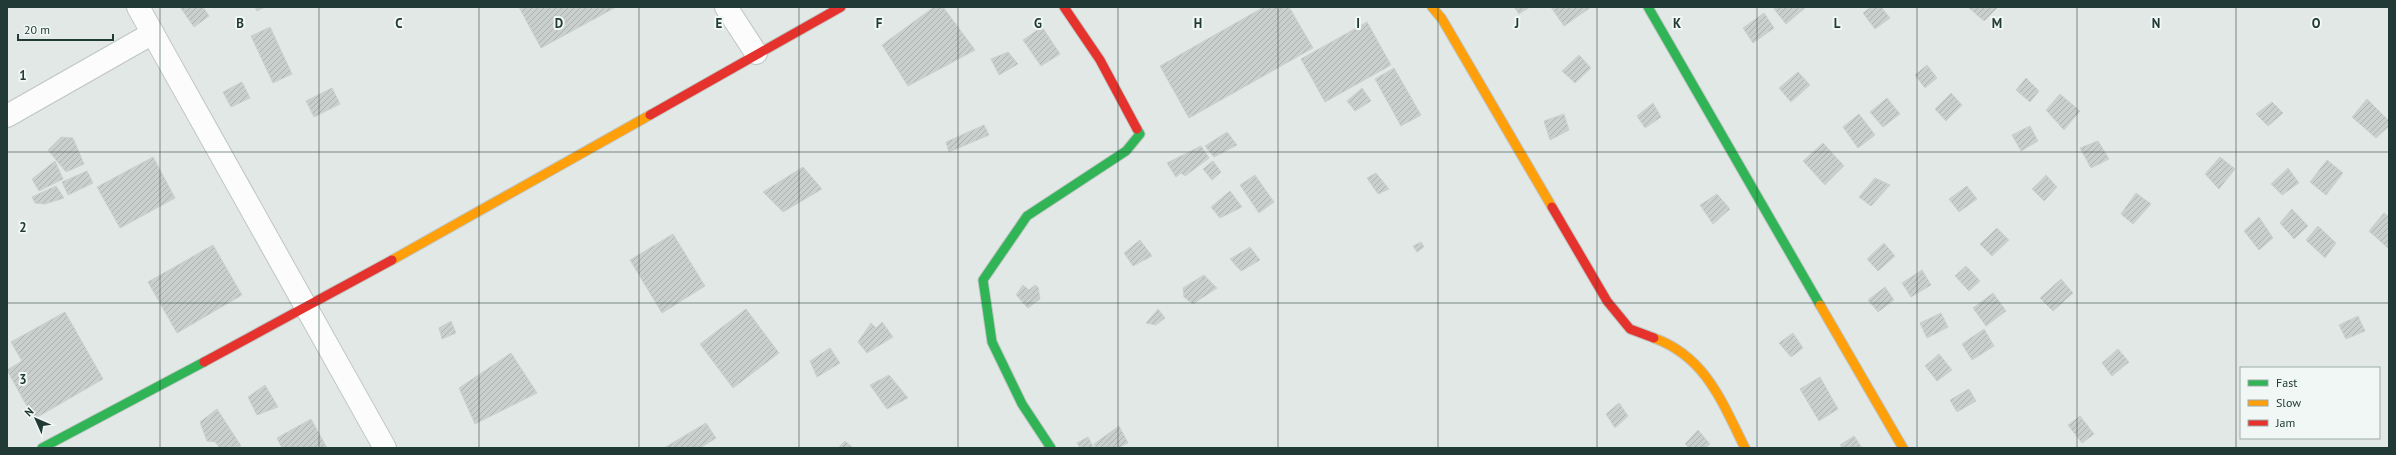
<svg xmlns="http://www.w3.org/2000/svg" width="2396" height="455" viewBox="0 0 2396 455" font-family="'PT Sans',sans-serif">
  <defs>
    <pattern id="building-hatch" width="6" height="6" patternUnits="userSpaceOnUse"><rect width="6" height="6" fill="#c9cfcd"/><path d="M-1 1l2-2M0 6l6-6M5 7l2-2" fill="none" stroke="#acb2b1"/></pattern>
  </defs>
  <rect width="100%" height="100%" fill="#e2e8e6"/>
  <path fill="url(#building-hatch)" stroke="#cbd1cf" d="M180,7H203L209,16L194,27Z
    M255,7H265L257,11Z
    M519,7H616L541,48Z
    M934,7H943L975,50L908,86L882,45Z
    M1264,7H1289L1313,48L1189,118L1160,66Z
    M1514,7H1530L1519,14Z
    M1551,7H1591L1564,26Z
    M1776,7H1806L1786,24L1774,9Z
    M1871,7H1881L1890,18L1875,29L1863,13Z
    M1968,7H1996L1997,8L1984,21Z
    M1764,13L1774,28L1753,43L1743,28Z
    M1367,22L1391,65L1325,102L1301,59Z
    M270,27L292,74L273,83L251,36Z
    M1042,27L1060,54L1041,66L1023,40Z
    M1008,52L1018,64L999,75L991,59Z
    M1579,55L1591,68L1575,83L1562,71Z
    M1927,65L1937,78L1925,88L1915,75Z
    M1394,68L1421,115L1401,126L1375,79Z
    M1798,72L1810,85L1791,102L1779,88Z
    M2026,78L2039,91L2030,102L2016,90Z
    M242,82L250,98L231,107L223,92Z
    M332,88L340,104L314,117L306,101Z
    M1362,88L1371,101L1355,111L1347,101Z
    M1951,93L1962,105L1946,121L1935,109Z
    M2060,94L2080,111L2064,130L2046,110Z
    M1887,98L1900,114L1883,127L1870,112Z
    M2367,99L2389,121V126L2376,138L2352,117Z
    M2272,102L2283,113L2268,126L2256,114Z
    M1653,103L1661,117L1645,128L1637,116Z
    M1564,114L1569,130L1550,140L1544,121Z
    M1859,114L1875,135L1858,148L1843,127Z
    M984,125L989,135L949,152L946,142Z
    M2030,126L2038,141L2021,151L2012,135Z
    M1227,132L1237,145L1214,157L1205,146Z
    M61,137L73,138L84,164L66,172L48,150Z
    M2098,141L2109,159L2091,168L2080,148Z
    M1823,143L1844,166L1825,185L1803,161Z
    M1201,146L1209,158L1185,176L1181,173L1176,177L1167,163Z
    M153,157L175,198L120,228L97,187Z
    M2220,157L2235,169L2219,189L2205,174Z
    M2327,160L2343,173L2326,195L2310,182Z
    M55,161L63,179L39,191L32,179Z
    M1213,161L1221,172L1212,180L1203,169Z
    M803,167L822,189L783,212L763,192Z
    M2288,168L2299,183L2282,195L2271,184Z
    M87,171L93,183L68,195L62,182Z
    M1376,173L1389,189L1378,194L1367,178Z
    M1255,175L1274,202L1259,213L1240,185Z
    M2046,175L2057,187L2044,201L2032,189Z
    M1875,178L1890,185L1871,206L1859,197Z
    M56,186L64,198L45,204L35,203L32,197Z
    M1967,186L1977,199L1959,212L1949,199Z
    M1230,191L1242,207L1220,218L1211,207Z
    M2136,193L2151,204L2133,224L2121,214Z
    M1717,194L1730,209L1713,224L1700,205Z
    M2292,209L2308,226L2294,239L2280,223Z
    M2384,213L2389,217V249L2369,231Z
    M2259,217L2273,238L2259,250L2244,231Z
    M2318,226L2336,243L2325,258L2306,240Z
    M1997,228L2009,240L1992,256L1980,244Z
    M673,234L705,286L662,313L630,260Z
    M1140,240L1152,256L1133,266L1124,253Z
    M1421,242L1424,247L1417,252L1413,246Z
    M1884,243L1895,256L1878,271L1867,259Z
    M213,245L242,295L177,333L148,282Z
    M1250,247L1260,260L1241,271L1230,259Z
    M1966,266L1980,281L1969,291L1955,276Z
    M1922,270L1931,285L1911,297L1902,283Z
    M1204,275L1217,288L1193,304L1184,297L1183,288Z
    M2061,279L2073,293L2053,311L2040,298Z
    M1023,285L1029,290L1035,285L1038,287L1040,299L1028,308L1016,295Z
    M1885,287L1894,300L1878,312L1868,300Z
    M1993,293L2006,311L1986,326L1973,308Z
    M746,309L779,353L733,388L700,344Z
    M1158,309L1165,318L1156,325L1146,323Z
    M65,312L103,379L34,419L7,370L22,361L11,342Z
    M1941,313L1948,327L1927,338L1920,323Z
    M2358,316L2365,331L2346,339L2339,325Z
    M451,321L456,333L442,339L439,328Z
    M882,322L893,337L867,353L858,342L871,323L876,328Z
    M1984,329L1994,346L1972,360L1962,344Z
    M1793,333L1803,348L1791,357L1779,343Z
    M830,348L840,363L817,377L810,361Z
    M2118,349L2129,362L2112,376L2102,363Z
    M511,353L537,393L475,424L459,388Z
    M1939,354L1952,370L1937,381L1925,366Z
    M889,375L908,398L887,409L870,385Z
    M1820,377L1838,409L1819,421L1800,389Z
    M265,385L278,407L257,415L248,397Z
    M1969,389L1976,401L1957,412L1950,400Z
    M1619,403L1628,416L1615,428L1606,414Z
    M217,409L241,446L220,448L215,442L207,441L200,422Z
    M2080,416L2094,434L2082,443L2068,425Z
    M311,419L327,448H282L277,438Z
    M706,423L716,438L700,448H664Z
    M1119,426L1128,443L1118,448H1096L1094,444Z
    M1698,430L1710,444L1706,448H1689L1685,444Z
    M1854,436L1862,448H1843L1840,445Z
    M1088,437L1094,448H1080L1077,443Z
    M845,441L853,448H838Z"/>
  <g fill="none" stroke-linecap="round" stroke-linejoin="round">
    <defs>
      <path id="street" d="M138,7L385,448
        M726,7L756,53
        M7,116L153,33"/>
      <path id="fast" d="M1648,7L1820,305
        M42,448L204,362
        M1051,448L1022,404L992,342L983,280L1027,216L1126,151L1140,134L1137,129"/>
      <path id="slow" d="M1432,7L1442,19L1552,207
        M392,260L650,115
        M1820,305L1903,448
        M1654,338C1706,357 1722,402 1745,448"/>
      <path id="jam" d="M1064,7L1100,60L1137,129
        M650,115L841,7
        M1552,207L1607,301L1630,329L1654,338
        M204,362L392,260"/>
    </defs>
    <use href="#street" stroke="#bfc5c3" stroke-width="24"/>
    <use href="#fast" stroke="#bec6c3" stroke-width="11"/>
    <use href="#slow" stroke="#bec6c3" stroke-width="11"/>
    <use href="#jam" stroke="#bec6c3" stroke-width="11"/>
    <use href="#street" stroke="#fbfcfb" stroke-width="22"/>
    <use href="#fast" stroke="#30b455" stroke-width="9"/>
    <use href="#slow" stroke="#ff9f0a" stroke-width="9"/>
    <use href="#jam" stroke="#e5322d" stroke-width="9"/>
  </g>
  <path fill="none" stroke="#213a36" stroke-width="1" stroke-opacity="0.55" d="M160,7V448M319,7V448M479,7V448M639,7V448M799,7V448M958,7V448M1118,7V448M1278,7V448M1438,7V448M1597,7V448M1757,7V448M1917,7V448M2077,7V448M2236,7V448M7,152H2389M7,303H2389"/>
  <g font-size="13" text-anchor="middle" font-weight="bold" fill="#213a36" stroke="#f0f7f4" stroke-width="4" stroke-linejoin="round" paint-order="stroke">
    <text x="240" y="28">B</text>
    <text x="399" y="28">C</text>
    <text x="559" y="28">D</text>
    <text x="719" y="28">E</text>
    <text x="879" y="28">F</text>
    <text x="1038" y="28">G</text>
    <text x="1198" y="28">H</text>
    <text x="1358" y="28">I</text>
    <text x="1517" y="28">J</text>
    <text x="1677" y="28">K</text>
    <text x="1837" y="28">L</text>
    <text x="1997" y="28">M</text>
    <text x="2156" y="28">N</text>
    <text x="2316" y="28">O</text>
    <text x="23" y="80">1</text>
    <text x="23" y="232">2</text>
    <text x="23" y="384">3</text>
  </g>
  <rect width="2396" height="455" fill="none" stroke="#213a36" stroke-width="16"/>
  <rect x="2240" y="367" width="140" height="72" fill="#f0f7f4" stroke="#9daba8"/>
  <rect x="2248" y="380" width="20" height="6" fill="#30b455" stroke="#9daba8"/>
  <text x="2276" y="387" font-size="12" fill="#213a36">Fast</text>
  <rect x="2248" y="400" width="20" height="6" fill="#ff9f0a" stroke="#9daba8"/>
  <text x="2276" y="407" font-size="12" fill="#213a36">Slow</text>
  <rect x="2248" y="420" width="20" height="6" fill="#e5322d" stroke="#9daba8"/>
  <text x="2276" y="427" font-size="12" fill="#213a36">Jam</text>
  <g transform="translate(36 419) rotate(315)" stroke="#f0f7f4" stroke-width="3" paint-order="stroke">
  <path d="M0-3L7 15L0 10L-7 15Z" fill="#213a36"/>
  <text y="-6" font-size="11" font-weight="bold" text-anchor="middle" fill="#213a36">N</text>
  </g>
  <path d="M18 34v6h95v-6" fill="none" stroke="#213a36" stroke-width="2"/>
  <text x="24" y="34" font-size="12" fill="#213a36" stroke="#f0f7f4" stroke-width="3" paint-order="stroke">20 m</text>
</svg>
